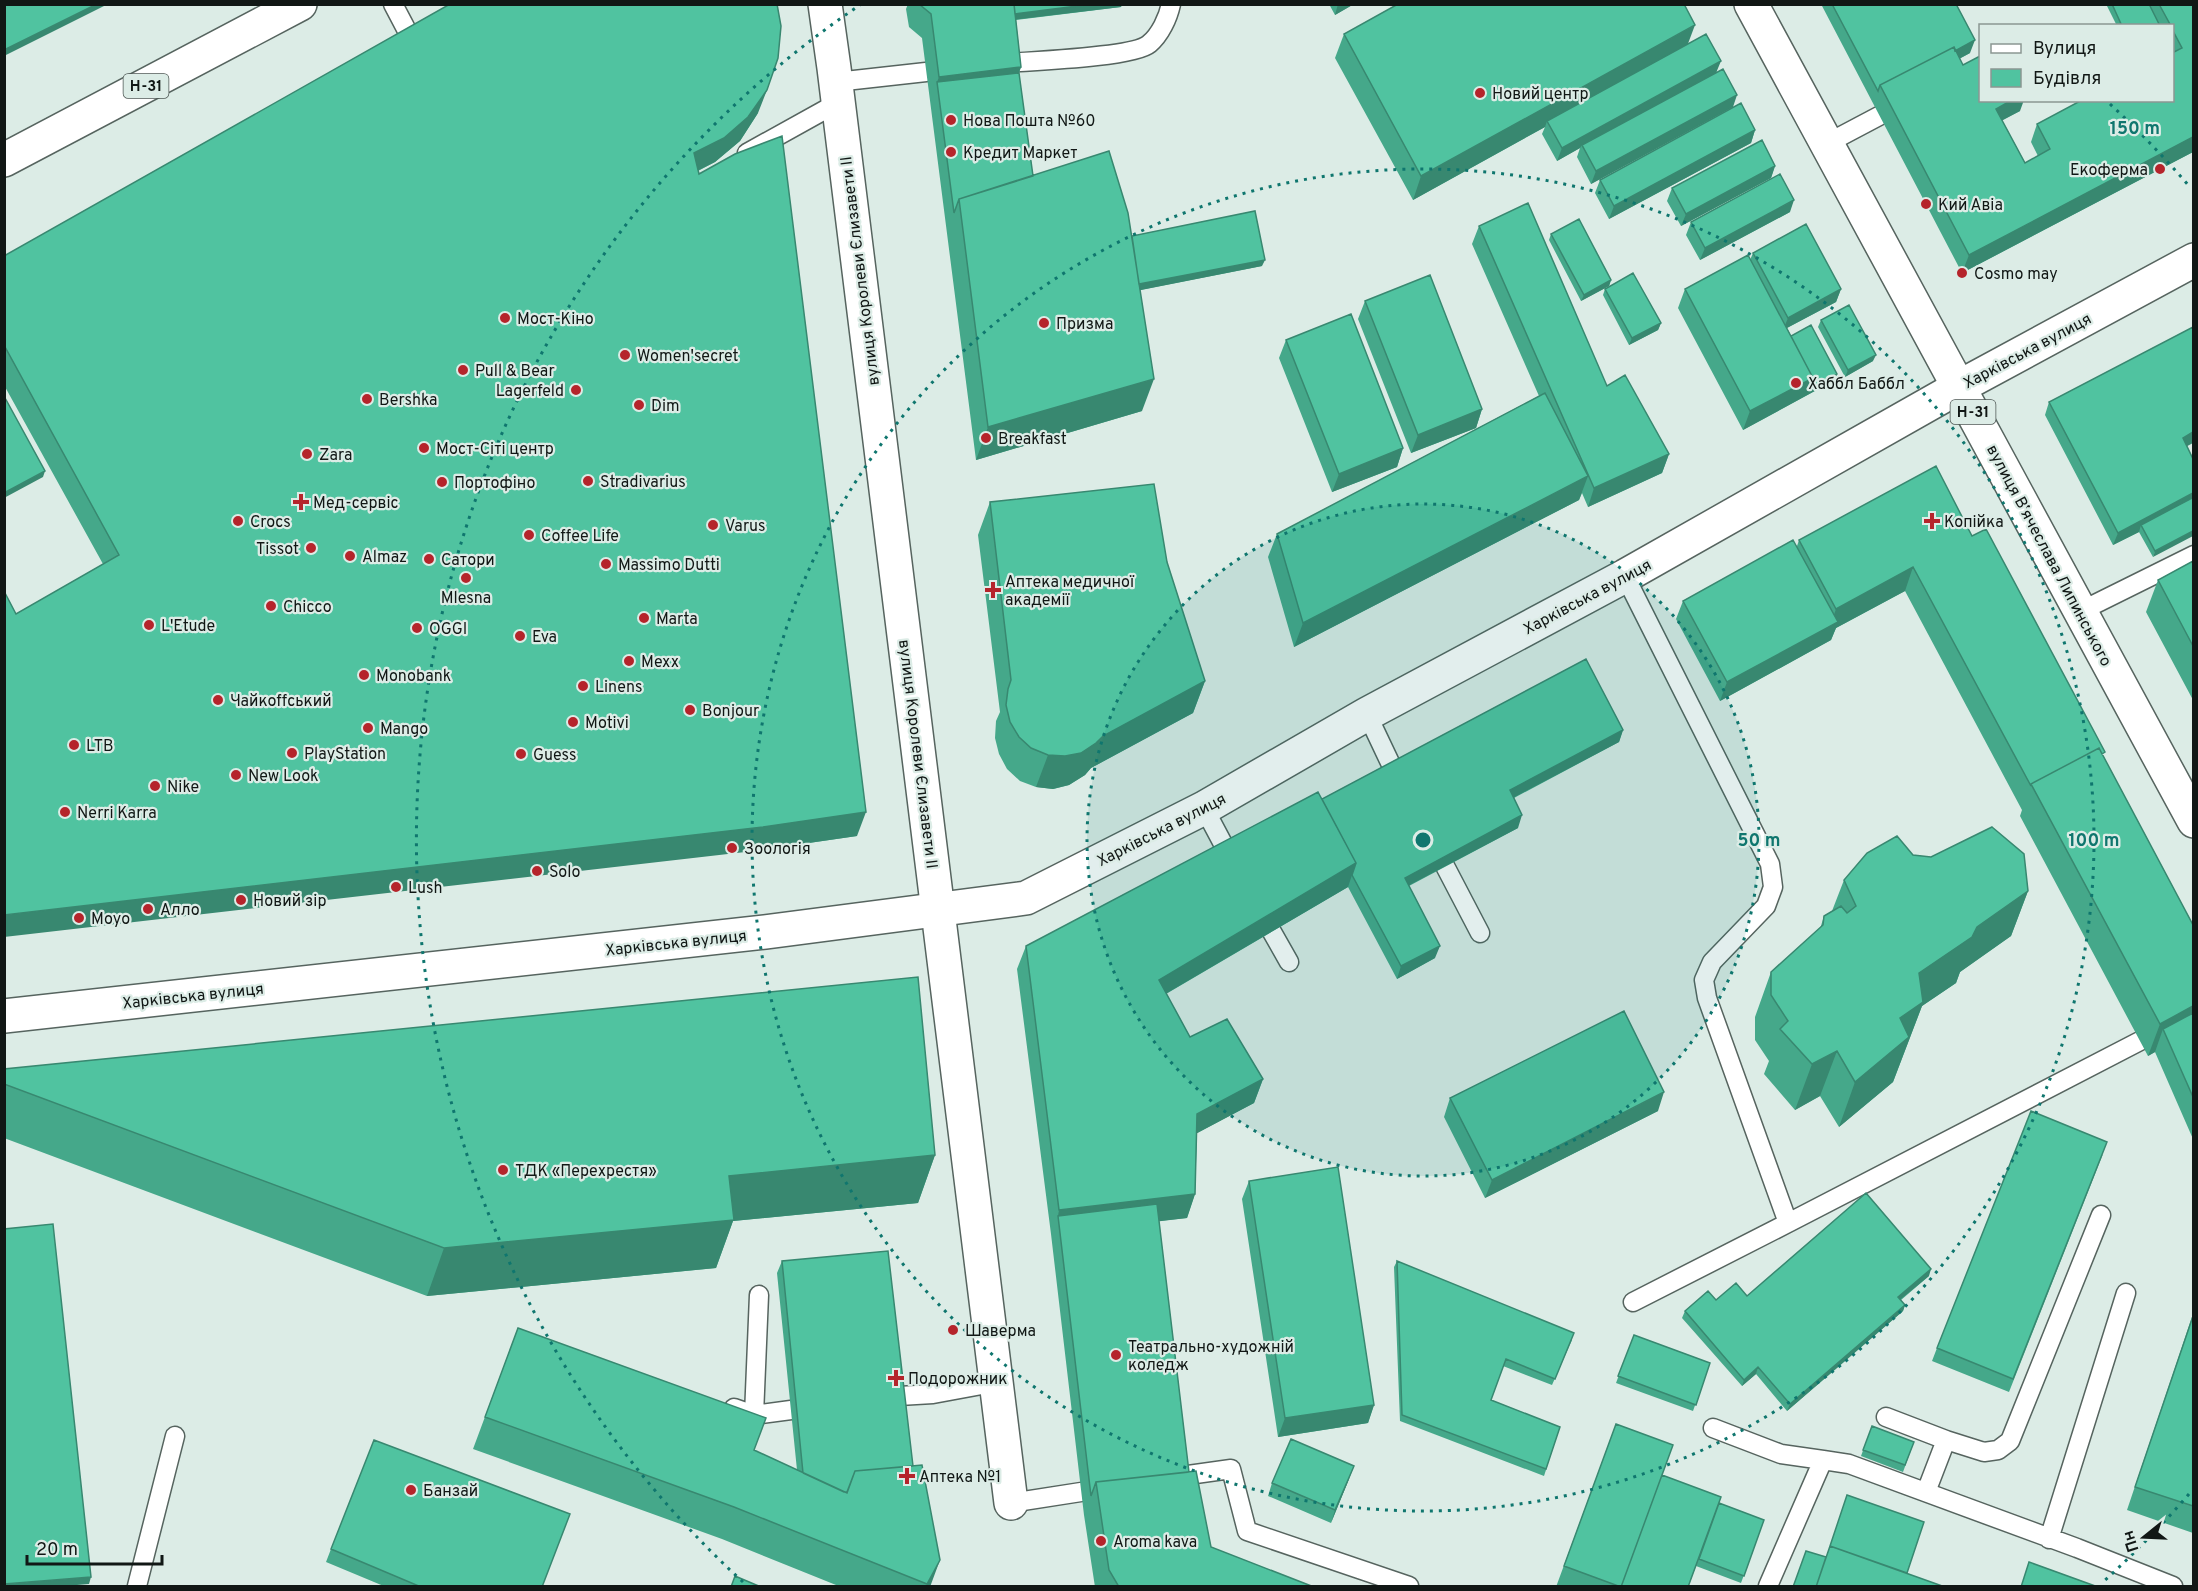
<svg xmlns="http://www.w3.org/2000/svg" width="2198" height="1591" viewBox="0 0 2198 1591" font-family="Overpass,sans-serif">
  <rect width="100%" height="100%" fill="#dcece6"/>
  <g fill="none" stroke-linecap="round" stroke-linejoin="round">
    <defs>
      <path id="service" d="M393,4L414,44
        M1008,63C1033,61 1134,57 1149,44C1160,35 1168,18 1171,4
        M836,82L926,72
        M1826,144L1879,116
        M747,153L839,102
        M1625,576L1770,864L1773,887L1766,906L1712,962L1704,980L1707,998L1788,1223L1633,1302
        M2081,611L2194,555
        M1367,714L1394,771
        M1204,808L1230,857
        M1445,866L1480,933
        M1272,932L1289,962
        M1788,1223L2140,1041
        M899,1396L933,1394L998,1382
        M734,1408L754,1415L791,1410
        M754,1415L759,1295
        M1886,1417L1946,1440L1926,1492
        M1713,1428L1781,1454L1823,1460
        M1946,1440L1984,1452L1998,1450L2010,1441L2101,1215
        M1181,1476L1231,1469L1247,1531L1409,1586
        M1011,1503L1081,1492
        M2049,1539L2126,1293
        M137,1586L175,1436
        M1768,1586L1823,1460L1849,1464L2077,1548L2173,1586"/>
      <path id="minor" d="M4,1016L765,932L1026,898L1204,808L1367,714L1625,576L1959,387L2194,260"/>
      <path id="tertiary" d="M825,4L834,68L1011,1503"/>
      <path id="primary" d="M1751,4L2194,821
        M4,160L300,4"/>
    </defs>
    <use href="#service" stroke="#56645f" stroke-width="21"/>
    <use href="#minor" stroke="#56645f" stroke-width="36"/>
    <use href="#tertiary" stroke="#56645f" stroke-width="36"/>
    <use href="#primary" stroke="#56645f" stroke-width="36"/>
    <use href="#service" stroke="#fff" stroke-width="18"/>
    <use href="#minor" stroke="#fff" stroke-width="33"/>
    <use href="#tertiary" stroke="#fff" stroke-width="33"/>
    <use href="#primary" stroke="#fff" stroke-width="33"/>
    <path stroke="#6f7975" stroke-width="1.5" d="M2193,804L2194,805"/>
  </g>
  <path fill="#45a88a" d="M908,4H1122L1121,7L1016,20L1021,67L1019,73L1033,176L1132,236L1262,266L1140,290L1142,411L976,460L922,38L909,27L906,9Z
    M1329,4H1354L1335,15Z
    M1821,4H1956L1970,53L1959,59L1963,65L2020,111L2002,120L2025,163L2038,156L2031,142L2037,124L2172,100V26H2117L2106,4H2193V152L1962,273Z
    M1344,34L1688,44L1717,72L1733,107L1591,184L1577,157L1580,148L1557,161L1542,134L1545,127L1413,200L1335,58Z
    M758,113L740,141L715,162L698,171L857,836L754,851L16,614L103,564L4,385V256Z
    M1755,130L1751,143L1609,219L1595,193L1600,180Z
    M1775,166L1771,178L1681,226L1667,201L1672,188Z
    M1790,212L1700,260L1686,235L1691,222Z
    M1479,226L1607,386L1669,454L1662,473L1588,507L1582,493L1579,500L1294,647L1268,557L1277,534L1539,396L1472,244Z
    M1551,234L1611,280L1609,286L1581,301L1549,240Z
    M1753,253L1841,289L1836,302L1787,328L1791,336L1837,374L1835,380L1743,430L1678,308L1685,289L1750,260Z
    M1605,289L1661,323L1658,330L1629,345L1603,295Z
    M1365,301L1482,409L1476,428L1411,453L1358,319Z
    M1821,320L1873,361L1845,377L1818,327Z
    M1286,340L1403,448L1397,467L1332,492L1279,358Z
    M2049,402L2187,446L2193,459L2153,557L2139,532L2113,545L2045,415Z
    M990,502L1167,562L1205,681L1193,713L1091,768L1085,775L1069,785L1053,789L1036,787L1020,781L1007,769L999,754L995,738L996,721L1000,712L978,535Z
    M1972,536L2103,756L2193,925V1139L2155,1052L2148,1056L2020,816L2022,810L1905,591L1836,628L1831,640L1720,701L1676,619L1683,601L1797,546L1799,540Z
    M2193,561V700L2146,612L2158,580Z
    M1623,730L1619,742L1514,798L1518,828L1409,886L1435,958L1397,979L1348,887L1166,994L1190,1037L1263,1079L1254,1103L1197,1133L1195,1194L1187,1218L1159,1221L1189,1472L1211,1547L1314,1587H1095L1084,1515L1051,1234L1017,969L1026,946L1322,799Z
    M1913,855L2028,891L2011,936L1960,972L1956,983L1922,1006L1893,1082L1839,1127L1820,1096L1795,1110L1764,1074L1769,1061L1755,1040V1017L1771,972L1820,929L1824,916L1832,911L1844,880Z
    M4,1069L935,1155L918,1203L733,1221L716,1268L427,1296L4,1138Z
    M1450,1098L1658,1111L1485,1198L1444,1117Z
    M2103,1154L2009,1392L1932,1361L1937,1348Z
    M1249,1181L1374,1405L1368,1423L1278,1437L1242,1199Z
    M782,1261L913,1466L930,1587H841L722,1539L473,1449L518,1328L754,1450L797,1470L777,1273Z
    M1397,1261L1572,1340L1552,1385L1503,1366L1491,1400L1560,1427L1544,1476L1400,1421L1394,1267Z
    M1929,1276L1901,1300L1905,1305L1903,1311L1787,1411L1756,1374L1742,1386L1682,1318L1685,1311L1747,1296Z
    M2193,1314V1533L2127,1510Z
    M1634,1335L1710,1363L1693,1411L1616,1383Z
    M1616,1424L1662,1475L1719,1503L1764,1520L1741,1583L1696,1566L1688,1587H1556Z
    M1872,1426L1914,1442L1903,1472L1861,1456Z
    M1349,1479L1331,1523L1268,1496L1272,1483Z
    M331,1549L542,1587H386L326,1562Z"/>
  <path fill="#388870" d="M97,4H108L4,56V50Z
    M1093,4H1122L1121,7L1004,21L1006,15Z
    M1338,4H1354L1335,15Z
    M1695,25L1686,49L1547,121L1545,127L1413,200L1421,176Z
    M1975,40L1970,53L1887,97L1882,89Z
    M1721,61L1716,73L1582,145L1580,148L1557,161L1562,148Z
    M1021,67L1012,91L937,82L939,77Z
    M767,90L758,113L740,141L715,162L685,177L694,153Z
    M1737,95L1733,107L1591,184L1596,171Z
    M2012,100H2024L2020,111L1990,127L1996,109Z
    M1755,130L1751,143L1609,219L1614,206Z
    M2193,137V152L1962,273L1969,255Z
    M1775,166L1771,178L1681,226L1686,214Z
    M1794,200L1790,212L1700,260L1705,248Z
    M1265,260L1262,266L1126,293L1128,286Z
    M1611,280L1609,286L1581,301L1584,295Z
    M1841,289L1836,302L1783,330L1788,318Z
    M1661,323L1658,330L1629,345L1632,338Z
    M1876,355L1873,361L1845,377L1848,370Z
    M1837,374L1835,380L1743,430L1750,411L1813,378Z
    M1154,379L1142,411L976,460L988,427Z
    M1482,409L1476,428L1411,453L1418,435Z
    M2193,432V443L2178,451L2183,438Z
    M1403,448L1397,467L1332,492L1339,474Z
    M1669,454L1662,473L1588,507L1594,488Z
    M45,471L43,477L4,498V493Z
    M1588,476L1579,500L1294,647L1303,623Z
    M2193,493V503L2141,525L2139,532L2113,545L2118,533Z
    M2193,531V536L2153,557L2155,551Z
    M1913,567L1905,591L1836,628L1831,640L1720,701L1727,682L1830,626L1836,609Z
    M1205,681L1193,713L1091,768L1085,775L1069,785L1053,789L1036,787L1048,755L1103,736Z
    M1623,730L1619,742L1505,802L1510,790Z
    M866,812L857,836L754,851L4,937V915Z
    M1522,815L1518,828L1400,890L1405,878Z
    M1356,863L1348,887L1150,1003L1159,980Z
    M2028,891L2011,936L1960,972L1956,983L1922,1006L1893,1082L1839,1127L1855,1082L1900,1018L1919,973L1977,927Z
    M1440,946L1435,958L1397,979L1401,966Z
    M2193,1006V1032L2163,1029L2155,1052L2148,1056L2160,1024Z
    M1837,1051L1820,1096L1795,1110L1812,1064Z
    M1263,1079L1254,1103L1188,1138L1197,1114Z
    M1664,1092L1658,1111L1485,1198L1492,1180Z
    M935,1155L918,1203L733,1221L716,1268L427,1296L444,1248L729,1176Z
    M1195,1194L1187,1218L1060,1233L1058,1216L1059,1210Z
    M1931,1269L1929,1276L1896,1303L1898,1297Z
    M1905,1305L1903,1311L1787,1411L1790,1404Z
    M1758,1367L1756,1374L1742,1386L1744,1380Z
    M1374,1405L1368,1423L1278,1437L1285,1418Z
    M1354,1466L1349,1479L1331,1523L1335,1510Z
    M940,1560L930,1587H926L927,1584Z
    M91,1577L89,1584L53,1587H4V1584Z"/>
  <path fill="#50c3a0" stroke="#388870" stroke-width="1.5" d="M4,4H97L4,50Z
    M450,4H777L781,26L778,58L767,90L748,117L724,138L694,153L699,174L735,154L782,136L866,812L763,827L4,915V591L16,614L119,555L4,345V256Z
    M919,4H1014L1021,67L939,77L931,14Z
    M1014,4H1093L1015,14Z
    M1398,4H1684L1695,25L1421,176L1344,34Z
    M1832,4H1956L1975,40L1955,51L1954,47L1880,85L1878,91Z
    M2112,4H2149L2159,24L2156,26H2122Z
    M2159,4H2193V137L1969,255L1880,85L1954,47L1963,65L1980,56V100H2012L1996,109L2025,163L2050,149L2037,124L2082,100H2172V53L2182,48L2172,29V26H2171Z
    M1706,34L1721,61L1562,148L1547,121Z
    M1723,69L1737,95L1596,171L1582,145Z
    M1019,73L1033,176L959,199L954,213L937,82Z
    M1741,103L1755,130L1614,206L1600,180Z
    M1762,140L1775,166L1686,214L1672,188Z
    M1109,151L1128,213L1154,379L988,427L959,199Z
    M1780,174L1794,200L1705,248L1691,222Z
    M1528,203L1607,386L1625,375L1669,454L1594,488L1479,226Z
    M1255,211L1265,260L1139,284L1132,236Z
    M1579,219L1611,280L1584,295L1551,234Z
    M1806,224L1841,289L1788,318L1753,253Z
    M1748,255L1813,378L1750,411L1685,289Z
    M1633,273L1661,323L1632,338L1605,289Z
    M1430,275L1482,409L1418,435L1365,301Z
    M1849,305L1876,355L1848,370L1821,320Z
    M1351,314L1403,448L1339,474L1286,340Z
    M1811,325L1837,374L1809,390L1813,378L1791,336Z
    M2193,327V432L2183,438L2193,459V493L2118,533L2049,402Z
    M1545,393L1588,476L1303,623L1277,534Z
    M4,396L45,471L4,493Z
    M1936,466L1972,536L1986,529L2105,752L2102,754L2099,748L2031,784V786L1913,567L1836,609L1799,540Z
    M1154,484L1167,562L1205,681L1103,736L1096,743L1081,753L1065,756L1048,755L1031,748L1019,737L1010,722L1006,705L1008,689L1011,680L990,502Z
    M2192,498L2193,500V531L2155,551L2141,525Z
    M1793,540L1838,622L1727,682L1683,601Z
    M2193,561V646L2158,580Z
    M1586,659L1623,730L1510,790L1522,815L1405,878L1440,946L1401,966L1352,875L1356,863L1322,799Z
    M2099,748L2193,925V1006L2160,1024L2031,784Z
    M1318,792L1356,863L1159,980L1190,1037L1227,1019L1263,1079L1197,1114L1195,1194L1059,1210L1026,946Z
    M1992,827L2024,854L2028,891L1977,927L1972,937L1919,973L1923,1002L1900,1018L1909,1037L1855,1082L1837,1051L1812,1064L1780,1029L1788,1021L1771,995V972L1823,925L1824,916L1841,906L1847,913L1856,906L1844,880L1867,853L1897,836L1913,855L1931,857Z
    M918,977L935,1155L729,1176L734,1220L444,1248L4,1084V1069Z
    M1624,1011L1664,1092L1492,1180L1450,1098Z
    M2193,1013V1097L2163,1029Z
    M2031,1111L2107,1142L2013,1379L1937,1348Z
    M1338,1167L1374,1405L1285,1418L1249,1181Z
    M1866,1193L1931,1269L1898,1297L1905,1305L1790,1404L1758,1367L1744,1380L1685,1311L1708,1291L1716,1300L1736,1283L1747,1296Z
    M1157,1204L1189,1472L1096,1482L1091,1496L1058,1216Z
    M53,1224L91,1577L4,1584V1229Z
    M888,1251L913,1466L855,1471L847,1492H844L803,1473L782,1261Z
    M1397,1261L1574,1333L1555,1379L1506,1359L1491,1400L1560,1427L1546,1469L1402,1415Z
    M2193,1316V1506L2135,1487Z
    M518,1328L766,1418L754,1450L847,1493L855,1471L922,1465L940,1560L927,1584L734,1507L485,1417Z
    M1634,1335L1710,1363L1696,1405L1618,1376Z
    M1616,1424L1673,1445L1621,1587L1564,1566Z
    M1872,1426L1914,1442L1905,1465L1863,1450Z
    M1291,1439L1354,1466L1335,1510L1272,1483Z
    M374,1440L570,1514L542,1587H421L331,1549Z
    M1196,1471L1211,1547L1314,1587H1119L1109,1570L1096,1482Z
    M1662,1475L1721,1497L1688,1587H1621Z
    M1847,1495L1924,1522L1907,1573L1830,1546L1828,1552Z
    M1719,1503L1764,1520L1744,1576L1699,1559Z
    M1830,1546L1945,1587H1816Z
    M1806,1551L1826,1557L1816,1587H1793Z
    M2029,1562L2098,1587H2021Z
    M735,1576L761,1587H731Z"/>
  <circle cx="1423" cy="840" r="336" fill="#0f766e" fill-opacity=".12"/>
  <g fill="none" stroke="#0f766e" stroke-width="3" stroke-dasharray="3 6">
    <circle cx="1423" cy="840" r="336"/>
    <circle cx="1423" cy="840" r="671"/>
    <path d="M2189 1494A1007 1007 0 0 1 2103 1582M743 1582A1007 1007 0 0 1 860 5M2110 104A1007 1007 0 0 1 2189 186"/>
  </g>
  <g fill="#b5242b" stroke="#dcece6" stroke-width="2">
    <circle cx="1480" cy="93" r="6"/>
    <circle cx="951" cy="120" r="6"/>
    <circle cx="951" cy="152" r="6"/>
    <circle cx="2160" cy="169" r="6"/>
    <circle cx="1926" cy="204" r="6"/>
    <circle cx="1962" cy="273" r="6"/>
    <circle cx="505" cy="318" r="6"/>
    <circle cx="1044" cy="323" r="6"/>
    <circle cx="625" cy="355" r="6"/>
    <circle cx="463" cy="370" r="6"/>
    <circle cx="1796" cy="383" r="6"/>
    <circle cx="576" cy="390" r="6"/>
    <circle cx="367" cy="399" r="6"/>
    <circle cx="639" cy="405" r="6"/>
    <circle cx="986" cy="438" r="6"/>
    <circle cx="424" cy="448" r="6"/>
    <circle cx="307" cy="454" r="6"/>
    <circle cx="588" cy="481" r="6"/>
    <circle cx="442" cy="482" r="6"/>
    <path d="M298 493h6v6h6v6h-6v6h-6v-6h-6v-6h6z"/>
    <circle cx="238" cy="521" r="6"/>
    <path d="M1929 512h6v6h6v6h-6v6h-6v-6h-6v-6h6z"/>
    <circle cx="713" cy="525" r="6"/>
    <circle cx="529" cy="535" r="6"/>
    <circle cx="311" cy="548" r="6"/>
    <circle cx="350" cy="556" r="6"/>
    <circle cx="429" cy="559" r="6"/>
    <circle cx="606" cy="564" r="6"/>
    <circle cx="466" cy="578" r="6"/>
    <path d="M990 581h6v6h6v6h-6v6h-6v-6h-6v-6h6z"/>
    <circle cx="271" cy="606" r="6"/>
    <circle cx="644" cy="618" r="6"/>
    <circle cx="149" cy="625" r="6"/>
    <circle cx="417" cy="628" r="6"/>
    <circle cx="520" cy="636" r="6"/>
    <circle cx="629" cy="661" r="6"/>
    <circle cx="364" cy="675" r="6"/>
    <circle cx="583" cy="686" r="6"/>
    <circle cx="218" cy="700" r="6"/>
    <circle cx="690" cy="710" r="6"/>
    <circle cx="573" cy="722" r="6"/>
    <circle cx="368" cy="728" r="6"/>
    <circle cx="74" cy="745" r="6"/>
    <circle cx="292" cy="753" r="6"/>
    <circle cx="521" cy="754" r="6"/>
    <circle cx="236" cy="775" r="6"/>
    <circle cx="155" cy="786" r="6"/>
    <circle cx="65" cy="812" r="6"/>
    <circle cx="732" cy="848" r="6"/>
    <circle cx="537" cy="871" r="6"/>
    <circle cx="396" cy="887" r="6"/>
    <circle cx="241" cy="900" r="6"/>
    <circle cx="148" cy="909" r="6"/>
    <circle cx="79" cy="918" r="6"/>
    <circle cx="503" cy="1170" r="6"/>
    <circle cx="953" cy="1330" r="6"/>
    <circle cx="1116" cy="1355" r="6"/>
    <path d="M893 1369h6v6h6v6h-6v6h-6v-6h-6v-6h6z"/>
    <path d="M904 1467h6v6h6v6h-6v6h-6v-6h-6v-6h6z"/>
    <circle cx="411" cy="1490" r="6"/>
    <circle cx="1101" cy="1541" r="6"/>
  </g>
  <g text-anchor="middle" stroke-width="4.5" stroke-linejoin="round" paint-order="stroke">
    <g fill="#dcece6" stroke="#4e5754" stroke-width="1.5">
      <rect x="123.5" y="74" width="45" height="24" rx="4.5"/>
      <rect x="1950.5" y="400" width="45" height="24" rx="4.5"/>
    </g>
    <g font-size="15" font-weight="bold" fill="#111715">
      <text x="146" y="91">Н-31</text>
      <text x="1973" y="417">Н-31</text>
    </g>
    <g font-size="16" fill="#111715" stroke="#dcece6" text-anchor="start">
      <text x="1492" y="99">Новий центр</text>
      <text x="963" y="126">Нова Пошта №60</text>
      <text x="963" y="158">Кредит Маркет</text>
      <text x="2148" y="175" text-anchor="end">Екоферма</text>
      <text x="1938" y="210">Кий Авіа</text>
      <text x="1974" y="279">Cosmo may</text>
      <text x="517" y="324">Мост-Кіно</text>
      <text x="1056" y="329">Призма</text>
      <text x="637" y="361">Women'secret</text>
      <text x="475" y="376">Pull &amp; Bear</text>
      <text x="1808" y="389">Хаббл Баббл</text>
      <text x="564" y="396" text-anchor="end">Lagerfeld</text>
      <text x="379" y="405">Bershka</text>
      <text x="651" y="411">Dim</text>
      <text x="998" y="444">Breakfast</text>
      <text x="436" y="454">Мост-Сіті центр</text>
      <text x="319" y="460">Zara</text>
      <text x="600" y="487">Stradivarius</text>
      <text x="454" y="488">Портофіно</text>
      <text x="313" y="508">Мед-сервіс</text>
      <text x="250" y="527">Crocs</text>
      <text x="1944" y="527">Копійка</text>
      <text x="725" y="531">Varus</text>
      <text x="541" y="541">Coffee Life</text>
      <text x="299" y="554" text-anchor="end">Tissot</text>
      <text x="362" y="562">Almaz</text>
      <text x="441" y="565">Сатори</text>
      <text x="618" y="570">Massimo Dutti</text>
      <text x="1005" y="587">Аптека медичної<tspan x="1005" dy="18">академії</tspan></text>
      <text x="466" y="603" text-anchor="middle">Mlesna</text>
      <text x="283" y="612">Chicco</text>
      <text x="656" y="624">Marta</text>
      <text x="161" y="631">L'Etude</text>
      <text x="429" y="634">OGGI</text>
      <text x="532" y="642">Eva</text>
      <text x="641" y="667">Mexx</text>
      <text x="376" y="681">Monobank</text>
      <text x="595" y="692">Linens</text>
      <text x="230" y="706">Чайкоffський</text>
      <text x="702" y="716">Bonjour</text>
      <text x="585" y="728">Motivi</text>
      <text x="380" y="734">Mango</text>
      <text x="86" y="751">LTB</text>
      <text x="304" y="759">PlayStation</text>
      <text x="533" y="760">Guess</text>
      <text x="248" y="781">New Look</text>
      <text x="167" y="792">Nike</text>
      <text x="77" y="818">Nerri Karra</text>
      <text x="744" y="854">Зоологія</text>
      <text x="549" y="877">Solo</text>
      <text x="408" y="893">Lush</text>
      <text x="253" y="906">Новий зір</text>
      <text x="160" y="915">Алло</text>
      <text x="91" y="924">Moyo</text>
      <text x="515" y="1176">ТДК «Перехрестя»</text>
      <text x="965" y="1336">Шаверма</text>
      <text x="1128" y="1352">Театрально-художній<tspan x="1128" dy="18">коледж</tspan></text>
      <text x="908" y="1384">Подорожник</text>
      <text x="919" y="1482">Аптека №1</text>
      <text x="423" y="1496">Банзай</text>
      <text x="1113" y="1547">Aroma kava</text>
    </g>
    <g font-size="16" fill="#111715" stroke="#dcece6">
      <text transform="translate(859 271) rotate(-97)" y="6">вулиця Королеви Єлизавети ІІ</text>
      <text transform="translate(2027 350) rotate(-28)" y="6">Харківська вулиця</text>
      <text transform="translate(2050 555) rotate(62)" y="6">вулиця Вʼячеслава Липинського</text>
      <text transform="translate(1587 596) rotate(-28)" y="6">Харківська вулиця</text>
      <text transform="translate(919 754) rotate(83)" y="6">вулиця Королеви Єлизавети ІІ</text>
      <text transform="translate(1161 829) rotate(-27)" y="6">Харківська вулиця</text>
      <text transform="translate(676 942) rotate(-6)" y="6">Харківська вулиця</text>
      <text transform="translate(193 995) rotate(-6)" y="6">Харківська вулиця</text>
    </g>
  </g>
  <circle cx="1423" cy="840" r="9" fill="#0f766e" stroke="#dcece6" stroke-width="3"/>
  <g font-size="18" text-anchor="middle" font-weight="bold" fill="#0f766e" stroke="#dcece6" stroke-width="4.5" stroke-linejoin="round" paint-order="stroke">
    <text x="2135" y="134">150 m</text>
    <text x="1759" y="846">50 m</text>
    <text x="2094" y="846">100 m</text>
  </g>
  <rect width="2198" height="1591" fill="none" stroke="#111715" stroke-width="12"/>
  <rect x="1979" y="24" width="195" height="78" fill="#dcece6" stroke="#8b9792" stroke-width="1.5"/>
  <rect x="1991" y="44" width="30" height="9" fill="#ffffff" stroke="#8b9792" stroke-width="1.5"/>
  <text x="2033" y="54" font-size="18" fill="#111715">Вулиця</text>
  <rect x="1991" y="69" width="30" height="18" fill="#50c3a0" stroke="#8b9792" stroke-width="1.5"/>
  <text x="2033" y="84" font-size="18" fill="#111715">Будівля</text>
  <g transform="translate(2144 1537) rotate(252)" stroke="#dcece6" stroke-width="4.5" paint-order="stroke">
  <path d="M0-4.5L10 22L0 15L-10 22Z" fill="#111715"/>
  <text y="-9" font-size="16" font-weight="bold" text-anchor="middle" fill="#111715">Пн</text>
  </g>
  <path d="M27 1555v9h135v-9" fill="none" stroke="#111715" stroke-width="3"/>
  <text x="36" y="1555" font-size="18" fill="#111715" stroke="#dcece6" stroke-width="4.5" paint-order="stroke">20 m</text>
</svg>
